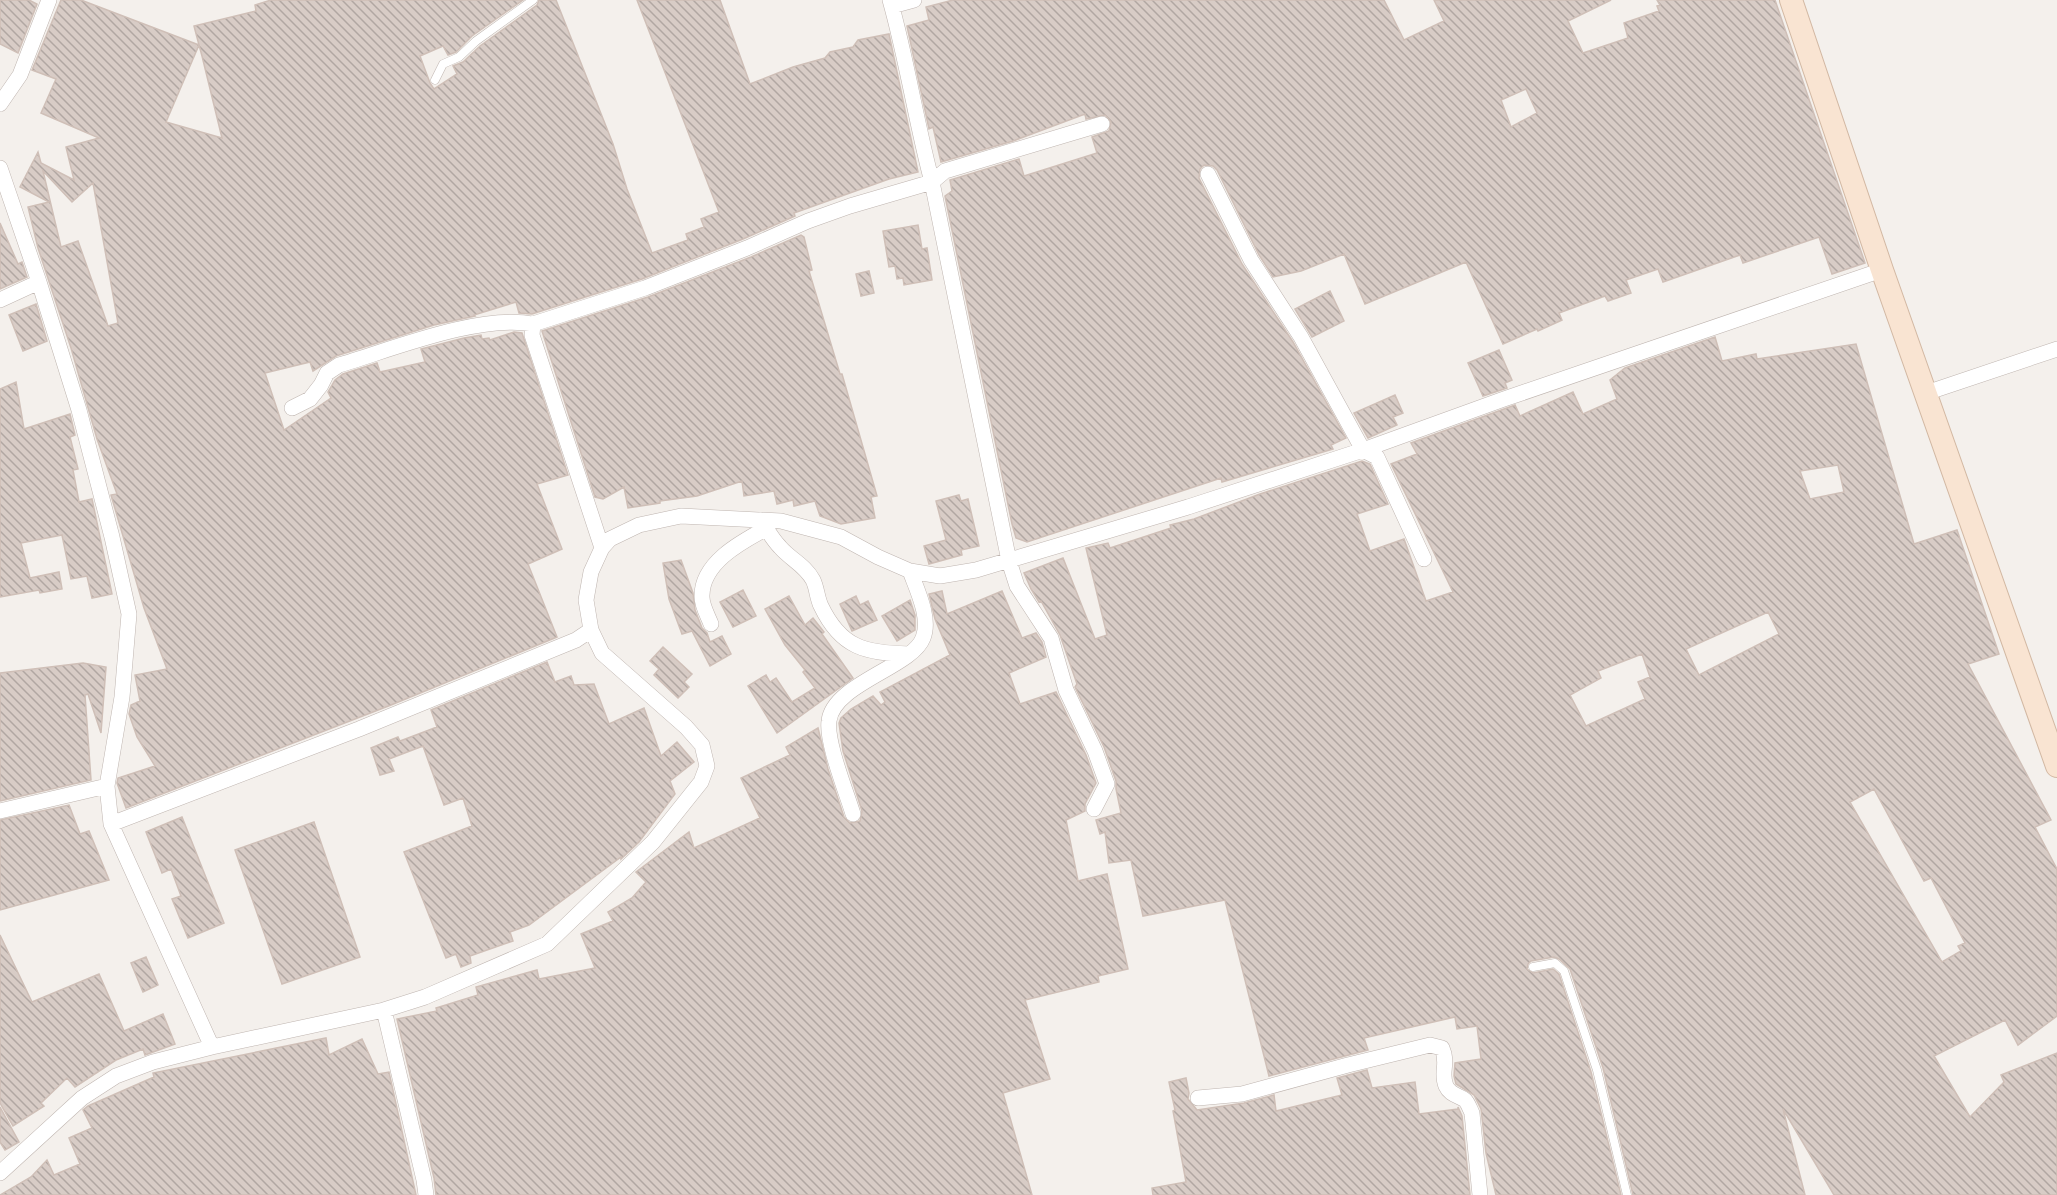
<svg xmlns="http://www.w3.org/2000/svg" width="2057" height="1195" viewBox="0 0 2057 1195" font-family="Montserrat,sans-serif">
  <defs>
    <pattern id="building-back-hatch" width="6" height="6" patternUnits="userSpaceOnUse" patternTransform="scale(1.5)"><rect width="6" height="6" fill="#d8ccc6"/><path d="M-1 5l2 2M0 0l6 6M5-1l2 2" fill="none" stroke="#b1a7a2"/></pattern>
  </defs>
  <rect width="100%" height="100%" fill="#f4f0ec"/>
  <path fill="url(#building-back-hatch)" stroke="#cfbfb7" stroke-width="1.5" fill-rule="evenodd" d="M0,0H29L37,4L18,53L0,44Z
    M61,0H81L199,45L194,26L256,11L255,5L271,0H523L472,36L456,52L448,55L443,46L420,56L430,83L434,89L457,74L453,66L463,62L480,46L537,5L539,0H556L613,144L627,189L652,253L688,240L686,234L704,227L701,219L719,212L637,0H720L750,84L793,67L825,58L830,52L853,47L858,40L889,34L918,172L889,179L794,213L795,216L743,239L642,279L532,314L519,313L516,302L474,315L475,316L434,325L336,356L313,371L310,362L265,373L284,430L331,398L328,392L335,380L343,374L377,363L380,372L425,362L421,349L464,338L481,335L482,339L489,338L490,340L514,332L522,333L568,475L537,484L562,549L528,564L557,637L391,705L126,808L117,783L118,778L155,766L137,737L129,714L131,705L140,701L135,675L167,669L144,608L111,495L117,494L97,439L71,348L38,248L28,207L49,202L20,187L38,152L41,163L74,180L66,147L99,138L41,113L56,79L32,70ZM199,45L202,56L222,138L166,122ZM43,171L72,202L93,183L118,323L108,326L78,241L61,247Z
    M953,0H1384L1404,40L1444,21L1434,0H1611L1568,21L1583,53L1628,38L1624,23L1659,11L1657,6L1660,5L1657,0H1775L1865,263L1832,274L1819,237L1743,263L1740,255L1663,282L1658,269L1626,280L1631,293L1608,301L1605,296L1559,313L1562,320L1538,331L1537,329L1503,344L1466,262L1365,304L1344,254L1301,271L1273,277L1259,255L1217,170L1213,166L1204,165L1200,169L1199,178L1242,264L1293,342L1346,438L1331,445L1333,449L1222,482L1221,478L1027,542L1016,538L1012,524L945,196L952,191L950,180L1019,159L1024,176L1097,153L1092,137L1109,131L1111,122L1105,115L1086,119L1085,114L1013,141L941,162L933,127L929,129L907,26L929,20L926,7ZM1526,89L1537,113L1511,127L1501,100Z
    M0,223L18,264L22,262L27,277L0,289Z
    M918,225L922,249L927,248L932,280L904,285L903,278L897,279L895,266L889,267L883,231Z
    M801,235L804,237L812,270L809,271L840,374H842L877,496L871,497L875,518L841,524L820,516L815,501L794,506L793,500L777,504L774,491L744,496L742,481L697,496L660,501V503L628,508L624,487L603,499L595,497L542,331L648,297L751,257Z
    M869,271L874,293L861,296L856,274Z
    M1330,291L1344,321L1312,337L1295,309Z
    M36,304L47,341L23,351L9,315Z
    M1715,337L1722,361L1756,354L1757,359L1856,344L1914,544L1957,530L1999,654L1968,664L2051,820L2035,827L2057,869V1016L2018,1045L2005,1020L1934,1056L1970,1117L2004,1082L2001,1075L2057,1053V1195H1834L1783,1109L1805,1195H1633L1603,1068L1570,969L1559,959L1554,957L1531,961L1528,964L1527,969L1533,973L1553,969L1559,974L1591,1072L1621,1195H1496L1486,1153L1481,1109L1474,1095L1456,1084L1454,1076L1455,1063L1481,1059L1477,1026L1457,1029L1455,1017L1364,1038L1368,1050L1269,1076L1225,900L1143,916L1131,860L1109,863L1105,832L1100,834L1096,820L1121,813L1116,789V781L1104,747L1075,687L1077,684L1060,635L1041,601L1039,602L1031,589L1024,573L1063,558L1095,639L1107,635L1086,548L1108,543L1110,548L1171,528L1170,525L1194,519L1260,494L1362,461L1370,464L1388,504L1357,514L1370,551L1404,539L1426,601L1453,592L1391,464L1417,454L1411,443L1515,405L1520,416L1573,392L1583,414L1617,399L1610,380L1625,368ZM1838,465L1844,492L1810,499L1800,471ZM1768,612L1779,634L1699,675L1686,649ZM1642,654L1650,677L1638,682L1645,699L1586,726L1570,695L1601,678L1598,671ZM1874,789L1924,881L1931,878L1965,943L1958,946L1961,951L1942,962L1850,802Z
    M1499,350L1512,380L1505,383L1507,388L1483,396L1468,363Z
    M16,382L24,429L70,414L75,435L70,437L78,469L73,470L79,502L92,499L112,594L92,598L87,576L71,579L62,535L21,543L30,578L59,572L62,589L40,593L39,590L0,597V389Z
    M1395,395L1403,413L1393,417L1397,425L1368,438L1354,413Z
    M959,495L961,501L968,499L979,546L961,550L962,555L929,564L924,546L946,540L936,501Z
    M681,560L693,593L695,610L702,628L707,633L710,642L722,636L731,654L710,666L692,631L682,634L669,599L663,563Z
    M743,590L756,616L733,627L720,602Z
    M942,591L947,614L1002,591L1022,638L1036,633L1042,642L1046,657L1009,673L1020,704L1056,692L1086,755L1096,783L1085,804V811L1066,820L1078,881L1107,874L1128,969L1098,976L1099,982L1025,1000L1050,1079L1003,1093L1032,1195H436L434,1178L397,1019L437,1011L436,1008L478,995L476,987L537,970L539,979L595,968L581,934L613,921L608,912L632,898L646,882L636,872L689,832L694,848L760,818L741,778L790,755L786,747L818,728L828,769L844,817L850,823L860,821L862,811L843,751L839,723L841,718L851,709L873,696L881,705L885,702L880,692L950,655L935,619L929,594Z
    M789,596L805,625L813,618L824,632L822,634L853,678L777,733L748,686L766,675L770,682L776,678L792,702L815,688L803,672L805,670L785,645L765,609Z
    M856,596L860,605L868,601L877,620L852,631L840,604Z
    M910,600L915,615V630L897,641L882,616Z
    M663,647L692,674L684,682L689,687L678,698L654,675L659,669L650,661Z
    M547,662L555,682L571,676L574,685L594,684L609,724L644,708L661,756L677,742L694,762L670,781L675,794L639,842L621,859V857L529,925L510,932L513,941L470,956L471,963L461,967L456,954L446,958L404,852L472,826L463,798L444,805L423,746L389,759L394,771L380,775L371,748L398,737L400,741L437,727L431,710Z
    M83,663L106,667L101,733L88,694L85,695L91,780L0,801V673Z
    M69,805L80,834L89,831L109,880L0,910V820Z
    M182,817L224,923L188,938L172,899L181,896L171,869L162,873L146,832Z
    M314,822L360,957L282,984L235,850Z
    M0,935L32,1002L99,974L124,1031L163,1014L175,1044L145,1055L143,1049L116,1060L75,1087L67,1078L41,1103L44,1106L13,1126L0,1103Z
    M146,957L158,985L143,992L131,963Z
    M326,1038L329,1055L362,1039L378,1074L389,1072L416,1195H0L31,1177L47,1160L54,1175L80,1164L69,1138L92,1128L83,1110L88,1106L154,1077L153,1073Z
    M1367,1070L1372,1088L1415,1082L1419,1114L1458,1109V1107L1462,1116L1470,1195H1153L1152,1188L1186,1182L1173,1111L1175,1110L1169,1082L1186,1078L1189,1093L1188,1099L1197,1110L1244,1103L1274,1095L1276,1111L1342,1095L1337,1078Z
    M0,1107L19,1142L5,1150L0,1142Z"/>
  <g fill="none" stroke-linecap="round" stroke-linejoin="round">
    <defs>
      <path id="lane" d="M435,80L443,64L459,57L476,41L533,0
        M1533,967L1555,963L1564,971L1597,1070L1627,1195"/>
      <path id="street" d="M890,0C907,60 916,122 932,182L1009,561L1017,586L1051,638L1066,690L1095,751L1107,784L1094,809
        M892,6L914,0
        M0,104L20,75L49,0
        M0,168L39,282L79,410L112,537L129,614L122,697L107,786L0,811
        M1208,174L1251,260L1301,337L1363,450L1377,457L1424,559
        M0,300L39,282
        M1926,393L2057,349
        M292,408L310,399L321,385L327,373L339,365C393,349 479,314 533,324
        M761,520C767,529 772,539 780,547C790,559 805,565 813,580C817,588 817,598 821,606C841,648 865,653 909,654
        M602,548L532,335L533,324L645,288L747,248L808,221L850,206L932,182L945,171L1102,124
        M711,624C708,616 702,606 702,597C701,563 741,542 767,528
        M107,786L111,824L212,1047
        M853,814C846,791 826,742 829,721C833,684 912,667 923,638C931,618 917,590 910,571
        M111,824L359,729L576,640L591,630
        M384,1010L424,1180L426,1195
        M1198,1098L1242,1094L1348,1065L1430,1045L1442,1048C1449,1064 1440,1072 1446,1086C1450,1095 1458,1095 1465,1100C1468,1103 1470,1109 1472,1113L1480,1195
        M0,1173L82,1098L116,1076L153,1062L212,1047L384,1010L425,997L547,944L653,842L701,782L707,766L702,745L686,727L602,653L591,630L586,600L591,572L602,548L610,539L639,525L681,516L781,521L841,537L878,557L910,571L940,576L976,570L1188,507L1363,450L1504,399L1882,270"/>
      <path id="secondary" d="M1791,0L1882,270L2057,766"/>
    </defs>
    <use href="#lane" stroke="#bfb5b0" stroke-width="9"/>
    <use href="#street" stroke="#bfb5b0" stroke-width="16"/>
    <use href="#secondary" stroke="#d2b8a3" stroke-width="24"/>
    <use href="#lane" stroke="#fff" stroke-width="8"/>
    <use href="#street" stroke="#fff" stroke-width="15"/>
    <use href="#secondary" stroke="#f9e4d2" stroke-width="22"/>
  </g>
</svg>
